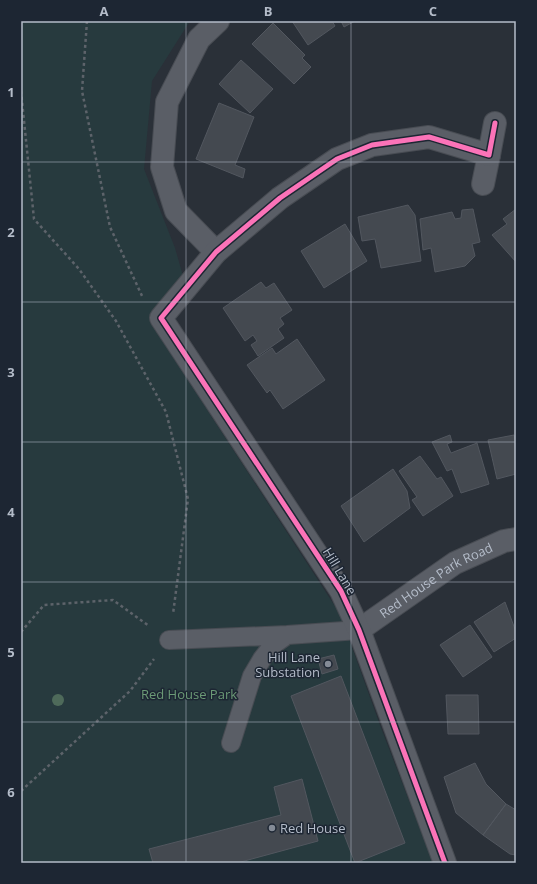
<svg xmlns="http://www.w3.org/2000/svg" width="537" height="884" viewBox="0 0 537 884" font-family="'Open Sans',sans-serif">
  <rect width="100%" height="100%" fill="#2a3038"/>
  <path fill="#273a3e" d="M21,21H190L152,81L144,169L175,248L183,276L150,322L340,614L381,728L433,863H21Z"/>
  <path fill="#444950" stroke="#52575f" d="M292,21H332L335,26L308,45Z
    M341,21H355L344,27Z
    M273,23L305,55L302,58L311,67L294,84L252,44Z
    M241,60L273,89L250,113L219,84Z
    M219,103L254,117L235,165L245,169L243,178L196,159Z
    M408,205L415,215L421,261L381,268L375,239L362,241L358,217Z
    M473,209L480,242L472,244L475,256L465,266L435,272L431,248L423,250L420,219L452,212L455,219L461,218L462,210Z
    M516,209V262L492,235L507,224L503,219Z
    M345,224L367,261L324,288L301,251Z
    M261,282L266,288L274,283L292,310L280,318L284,324L278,329L284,338L258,356L251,345L257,341L253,335L245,341L223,308Z
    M297,339L325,380L283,409L270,390L267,393L247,365L272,348L276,354Z
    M450,435L452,442L447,444L451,453L477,443L489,484L461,493L452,469L447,471L432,442Z
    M514,435L516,443V474L497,479L488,440Z
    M420,456L437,479L441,477L453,496L423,516L412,500L417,497L399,471Z
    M393,469L407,491L410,508L364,542L341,506Z
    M505,602L516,632V638L494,652L474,622Z
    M470,625L492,657L463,677L440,645Z
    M334,655L338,669L322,674L318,659Z
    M341,676L405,843L355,863L291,696Z
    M446,695H478L479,734H448Z
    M475,763L486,784L506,804L483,835L456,813L444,777Z
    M302,779L318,841L237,863H153L149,849L281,815L274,787Z
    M506,804L516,810V855L510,854L483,835Z"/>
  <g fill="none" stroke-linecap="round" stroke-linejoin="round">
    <defs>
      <path id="lane" d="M169,640L287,635L359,630
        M231,743L252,676L262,659L273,645L287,635"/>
      <g id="street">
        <path d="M483,184L489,155"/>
        <path d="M216,252L176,211L162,167L167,102L199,39L218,21"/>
        <path id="s1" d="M359,630L455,563L504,541L516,539"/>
        <path d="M445,863L359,630L341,591L161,318L216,252L280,198L337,159L372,145L429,137L489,155L495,123"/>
      </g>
    </defs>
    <use href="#lane" stroke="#484c53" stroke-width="20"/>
    <use href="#street" stroke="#484c53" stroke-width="24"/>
    <path stroke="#5d636a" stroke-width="2.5" stroke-dasharray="3 3" stroke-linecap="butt" d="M87,21L82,91L110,227L143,298
      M21,91L34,219L79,269L116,321L166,412L188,499L173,614
      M21,632L44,605L113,600L149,626
      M21,791L130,691L154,659"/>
    <use href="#lane" stroke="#5a5e66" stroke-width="18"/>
    <use href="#street" stroke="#5a5e66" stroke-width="22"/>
    <defs>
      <path id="cycleway" d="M445,863L359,630L341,591L161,318L216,252L280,198L337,159L372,145L429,137L489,155L495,123"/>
    </defs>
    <use href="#cycleway" stroke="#1d2633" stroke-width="8"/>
    <use href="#cycleway" stroke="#fb73b8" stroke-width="5"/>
  </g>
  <circle fill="#4e6a5a" cx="58" cy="700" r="6"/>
  <path fill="none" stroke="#b4bcc9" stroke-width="1" stroke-opacity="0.55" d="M186,21V863M351,21V863M21,162H516M21,302H516M21,442H516M21,582H516M21,722H516"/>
  <g fill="#848b96" stroke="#1d2633" stroke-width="1.5">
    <circle cx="328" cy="664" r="4"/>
    <circle cx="272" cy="828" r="4"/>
  </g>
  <g text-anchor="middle" stroke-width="3" stroke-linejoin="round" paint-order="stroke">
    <g font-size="13" fill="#b4bcc9" stroke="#1d2633">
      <text transform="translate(340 571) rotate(59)" y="5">Hill Lane</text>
      <text dy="5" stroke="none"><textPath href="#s1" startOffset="92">Red House Park Road</textPath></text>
    </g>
    <g font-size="13" fill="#b4bcc9" stroke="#1d2633" text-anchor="end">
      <text x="320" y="662">Hill Lane<tspan x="320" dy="15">Substation</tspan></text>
      <text x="280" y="833" text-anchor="start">Red House</text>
    </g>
    <g font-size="13" fill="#6b9a76" stroke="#1d2633">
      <text x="189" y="699">Red House Park</text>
    </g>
  </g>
  <rect width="537" height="884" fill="none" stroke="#1d2633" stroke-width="44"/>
  <rect x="22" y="22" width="493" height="840" fill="none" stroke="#b4bcc9" stroke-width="1.5"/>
  <g font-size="13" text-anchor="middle" font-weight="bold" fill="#b4bcc9">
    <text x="104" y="16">A</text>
    <text x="268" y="16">B</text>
    <text x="433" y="16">C</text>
    <text x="11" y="97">1</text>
    <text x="11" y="237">2</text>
    <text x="11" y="377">3</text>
    <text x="11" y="517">4</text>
    <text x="11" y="657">5</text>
    <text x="11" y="797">6</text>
  </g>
</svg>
